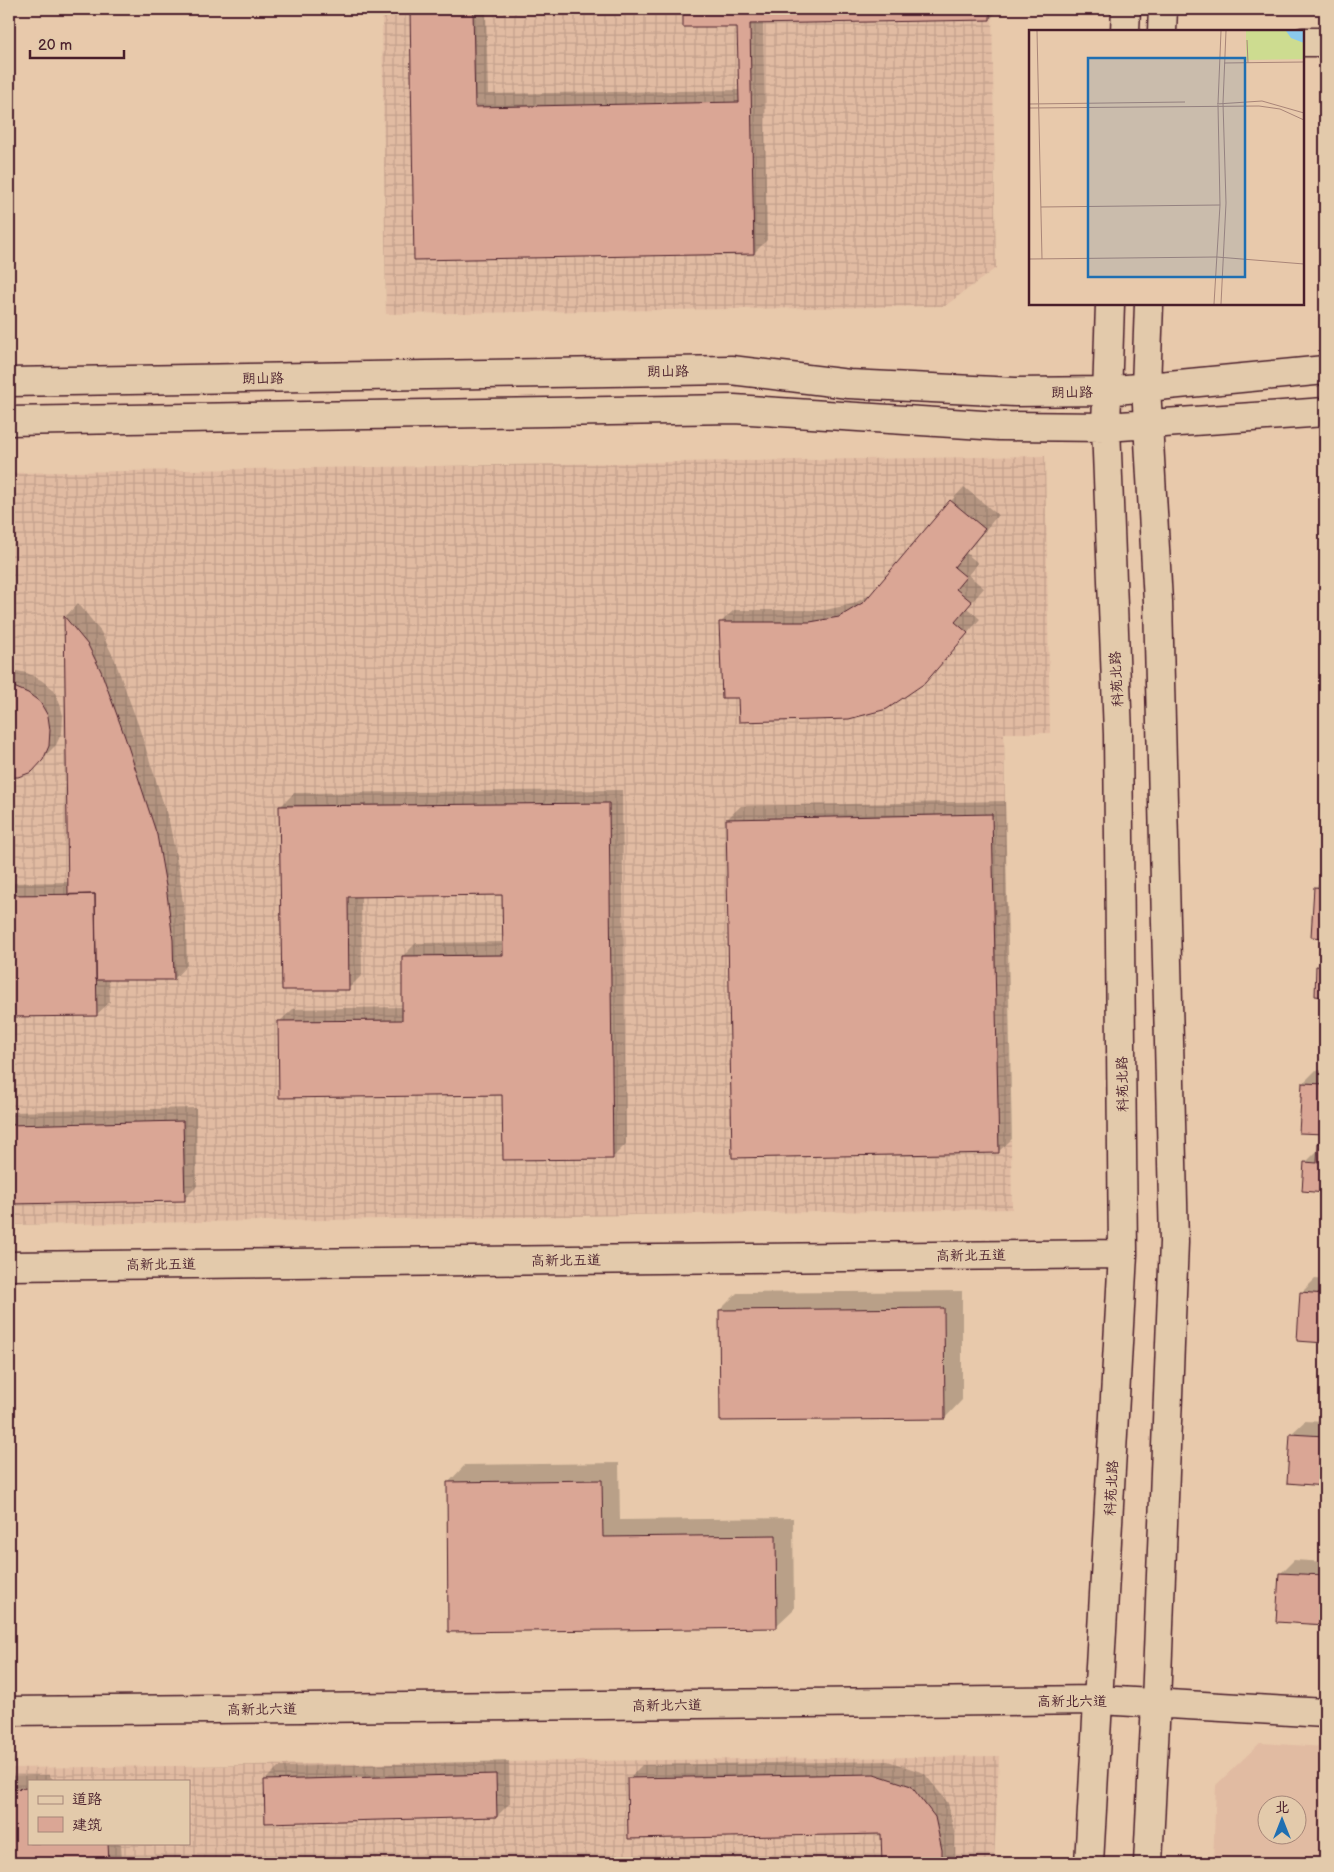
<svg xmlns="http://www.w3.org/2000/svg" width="1334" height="1872" viewBox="0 0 1334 1872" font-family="'Balsamiq Sans','LXGW WenKai TC',sans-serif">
  <defs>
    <pattern id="industrial-grid" width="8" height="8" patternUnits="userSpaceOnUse" patternTransform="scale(1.25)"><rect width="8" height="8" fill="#e1bba2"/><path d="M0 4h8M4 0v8" fill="none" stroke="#c3a08c"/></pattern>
  </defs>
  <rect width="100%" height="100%" fill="#e8c9ab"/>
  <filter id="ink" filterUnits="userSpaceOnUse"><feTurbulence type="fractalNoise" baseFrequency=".02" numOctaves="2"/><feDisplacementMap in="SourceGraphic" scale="10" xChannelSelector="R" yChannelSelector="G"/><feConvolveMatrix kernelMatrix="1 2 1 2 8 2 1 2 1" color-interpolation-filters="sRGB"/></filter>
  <g filter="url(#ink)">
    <path fill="#e1bba2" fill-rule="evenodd" d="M1260,1743L1325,1747V1863H1213L1216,1785ZM1266,1804H1296V1834H1266Z"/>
    <path fill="url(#industrial-grid)" fill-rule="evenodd" d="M382,9H992L996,268L945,306L386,314Z
      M1045,456L1050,733H1004L1012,1209L9,1225V473Z
      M999,1756L994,1863H9V1768ZM29,1781H189V1843H29Z"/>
    <path fill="#0003" d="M411,9H486L488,94L740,90L739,25L685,26L684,9H1000L990,19L763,23L767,240L754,253L415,259Z
      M964,487L998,515L966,553L978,563L968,575L984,588L967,608L980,619L924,682L740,696L720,623L734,610H825L853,604L875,592L951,501Z
      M78,603L101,632L114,658L138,724L169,821L179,872L186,926L187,965L174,979H109L110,1002L96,1015L9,1016V883L69,882L66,616Z
      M12,670L27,673L41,680L53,689L60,703L63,716L62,732L56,745L31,770L17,775L9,776V671Z
      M622,790L626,1144L612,1158L503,1094L279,1022L293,1009L403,1007V956L416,943L504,942L503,894L361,896L362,975L349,988L280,807L294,793Z
      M1005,801L1012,1139L998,1152L727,819L741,806Z
      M1325,878V937L1312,936L1315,888Z
      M1325,959V995H1316L1318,967Z
      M1316,1070L1325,1071V1133L1300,1131L1303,1083Z
      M196,1108L197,1186L184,1199L9,1203V1112Z
      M1325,1137V1192L1303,1190L1305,1163L1319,1149V1143Z
      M1315,1279L1325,1280V1342L1299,1340L1301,1293Z
      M962,1291V1400L945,1418L720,1310L737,1293Z
      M1305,1421L1325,1422V1484L1288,1482L1291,1434Z
      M619,1463L620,1520L793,1518L794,1609L776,1626L448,1483L465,1465Z
      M1294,1560L1325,1562V1624L1278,1621L1281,1573Z
      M509,1761L510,1803L497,1816L265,1780L278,1767Z
      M888,1761L924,1773L948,1803L955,1836V1863H883L882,1833L628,1779L642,1765Z
      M49,1775L55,1781H29V1843H121L122,1862L120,1863H9V1776Z"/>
    <path fill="#daa695" stroke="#4a1f2b" d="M410,9H473L475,107L739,102L737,27H683V9H990V20L750,24L754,254L414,260Z
      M950,500L985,529L954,567L966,577L956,589L972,602L955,622L968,633L925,683L887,709L849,719L739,722L738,698H722L719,622H810L839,617L864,602Z
      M64,616L88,645L101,671L125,737L157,835L166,886L173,940L174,980H96L95,894L68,895Z
      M9,685L28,693L40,702L48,716L50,730L49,746L43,760L32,772L18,777H9Z
      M609,803L613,1159L503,1160L502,1095L279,1098L278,1021L402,1020V956L503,955L502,895L348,897L349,990H282L279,806Z
      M992,814L999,1153L732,1158L726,819Z
      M1314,887L1325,888V938L1311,937Z
      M95,894L97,1016L9,1017V895Z
      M1316,966L1325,967V997L1315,996Z
      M1302,1083L1325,1084V1134L1299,1133Z
      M183,1121L185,1201L9,1204V1125Z
      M1318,1143H1325V1193L1302,1191L1304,1162L1317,1163Z
      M1300,1292L1325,1294V1343L1297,1341Z
      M944,1308L945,1419L720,1421L719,1310Z
      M1290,1434L1325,1436V1486L1287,1483Z
      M602,1480L603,1537L776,1535L777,1628L448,1632L447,1482Z
      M1279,1573L1325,1575V1625L1276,1622Z
      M496,1774L497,1817L265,1823L264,1780Z
      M874,1774L911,1786L935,1817L942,1850V1863H882L881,1834L628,1839L627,1778Z
      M29,1788V1843H108L109,1863H9V1789Z"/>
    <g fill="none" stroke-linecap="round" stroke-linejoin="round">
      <defs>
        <path id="street" d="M1303,42H1325"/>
        <path id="secondary" d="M1125,31L1126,9
          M1162,31L1163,9
          M9,382L731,370L849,384L1015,392L1106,391L1325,370
          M9,421L734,409L999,426L1106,427L1325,412
          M9,1266L1123,1254
          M9,1711L1099,1700L1325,1713
          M1089,1863L1123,1254L1118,734L1106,427L1110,304
          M1148,1863L1156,1703L1174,1242L1158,602L1146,387L1149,304"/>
      </defs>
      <use href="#street" stroke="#4a1f2b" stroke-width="31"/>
      <use href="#secondary" stroke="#4a1f2b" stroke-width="31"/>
      <use href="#street" stroke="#e3caab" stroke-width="28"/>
      <use href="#secondary" stroke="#e3caab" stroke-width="28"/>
    </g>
  </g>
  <g text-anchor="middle" stroke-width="4.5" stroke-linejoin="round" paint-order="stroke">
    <g font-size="14" fill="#4a1f2b" stroke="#e3caab">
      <text transform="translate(668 371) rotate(-1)" y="5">朗山路</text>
      <text transform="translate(263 378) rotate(-1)" y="5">朗山路</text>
      <text transform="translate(1072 392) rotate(-1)" y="5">朗山路</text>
      <text transform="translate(1116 679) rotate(-93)" y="5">科苑北路</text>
      <text transform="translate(1122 1084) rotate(-91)" y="5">科苑北路</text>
      <text transform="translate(971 1255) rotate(-1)" y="5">高新北五道</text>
      <text transform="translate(566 1260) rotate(-1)" y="5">高新北五道</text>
      <text transform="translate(161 1264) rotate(-1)" y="5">高新北五道</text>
      <text transform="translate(1111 1488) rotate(-87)" y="5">科苑北路</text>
      <text x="1072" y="1706">高新北六道</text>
      <text transform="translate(667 1705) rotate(-1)" y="5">高新北六道</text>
      <text transform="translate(262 1709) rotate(-1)" y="5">高新北六道</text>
    </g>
  </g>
  <g transform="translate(1029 30)">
    <rect width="275" height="275" fill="#e8c9ab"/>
    <path d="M217,1H275V29L217,30Z" fill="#cddc90"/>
    <path d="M257,1H275V13L262,8Z" fill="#8bc9ec"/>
    <path fill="none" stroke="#a98578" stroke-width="1" d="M8,1L13,229M218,10L219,33M195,33L275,32M194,73L197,1M0,74L156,72M188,74L233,71L275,83M189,74L192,1M0,78L230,76L251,79L275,90M12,177L191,175M0,229L188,227L275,234M185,274L191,175L189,75M192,274L197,173L194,73"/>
    <path fill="#1f6fb2" fill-opacity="0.15" stroke="#1f6fb2" stroke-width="2.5" d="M59,28H216V247H59Z"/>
    <rect width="275" height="275" fill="none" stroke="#4a1f2b" stroke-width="2.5"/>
  </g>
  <rect width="1334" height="1872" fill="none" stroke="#e3caab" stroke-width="30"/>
  <rect x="15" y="15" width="1304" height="1842" fill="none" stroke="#4a1f2b" stroke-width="2" filter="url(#ink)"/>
  <rect x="28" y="1780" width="162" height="65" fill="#e3caab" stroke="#a68678"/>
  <rect x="38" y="1796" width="25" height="8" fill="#e3caab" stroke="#a68678"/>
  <text x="72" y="1804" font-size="15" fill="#4a1f2b">道路</text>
  <rect x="38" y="1817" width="25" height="15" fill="#daa695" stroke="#a68678"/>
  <text x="72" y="1830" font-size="15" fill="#4a1f2b">建筑</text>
  <g transform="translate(1282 1820)"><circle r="24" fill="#e3caab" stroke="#a68678"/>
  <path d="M0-4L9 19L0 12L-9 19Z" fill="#1f6fb2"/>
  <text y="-8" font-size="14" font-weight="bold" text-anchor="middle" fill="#4a1f2b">北</text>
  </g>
  <path d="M30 50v8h94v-8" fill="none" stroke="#4a1f2b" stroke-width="2.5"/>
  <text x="38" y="50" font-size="15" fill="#4a1f2b" stroke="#e3caab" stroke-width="4" paint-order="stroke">20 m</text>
</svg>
